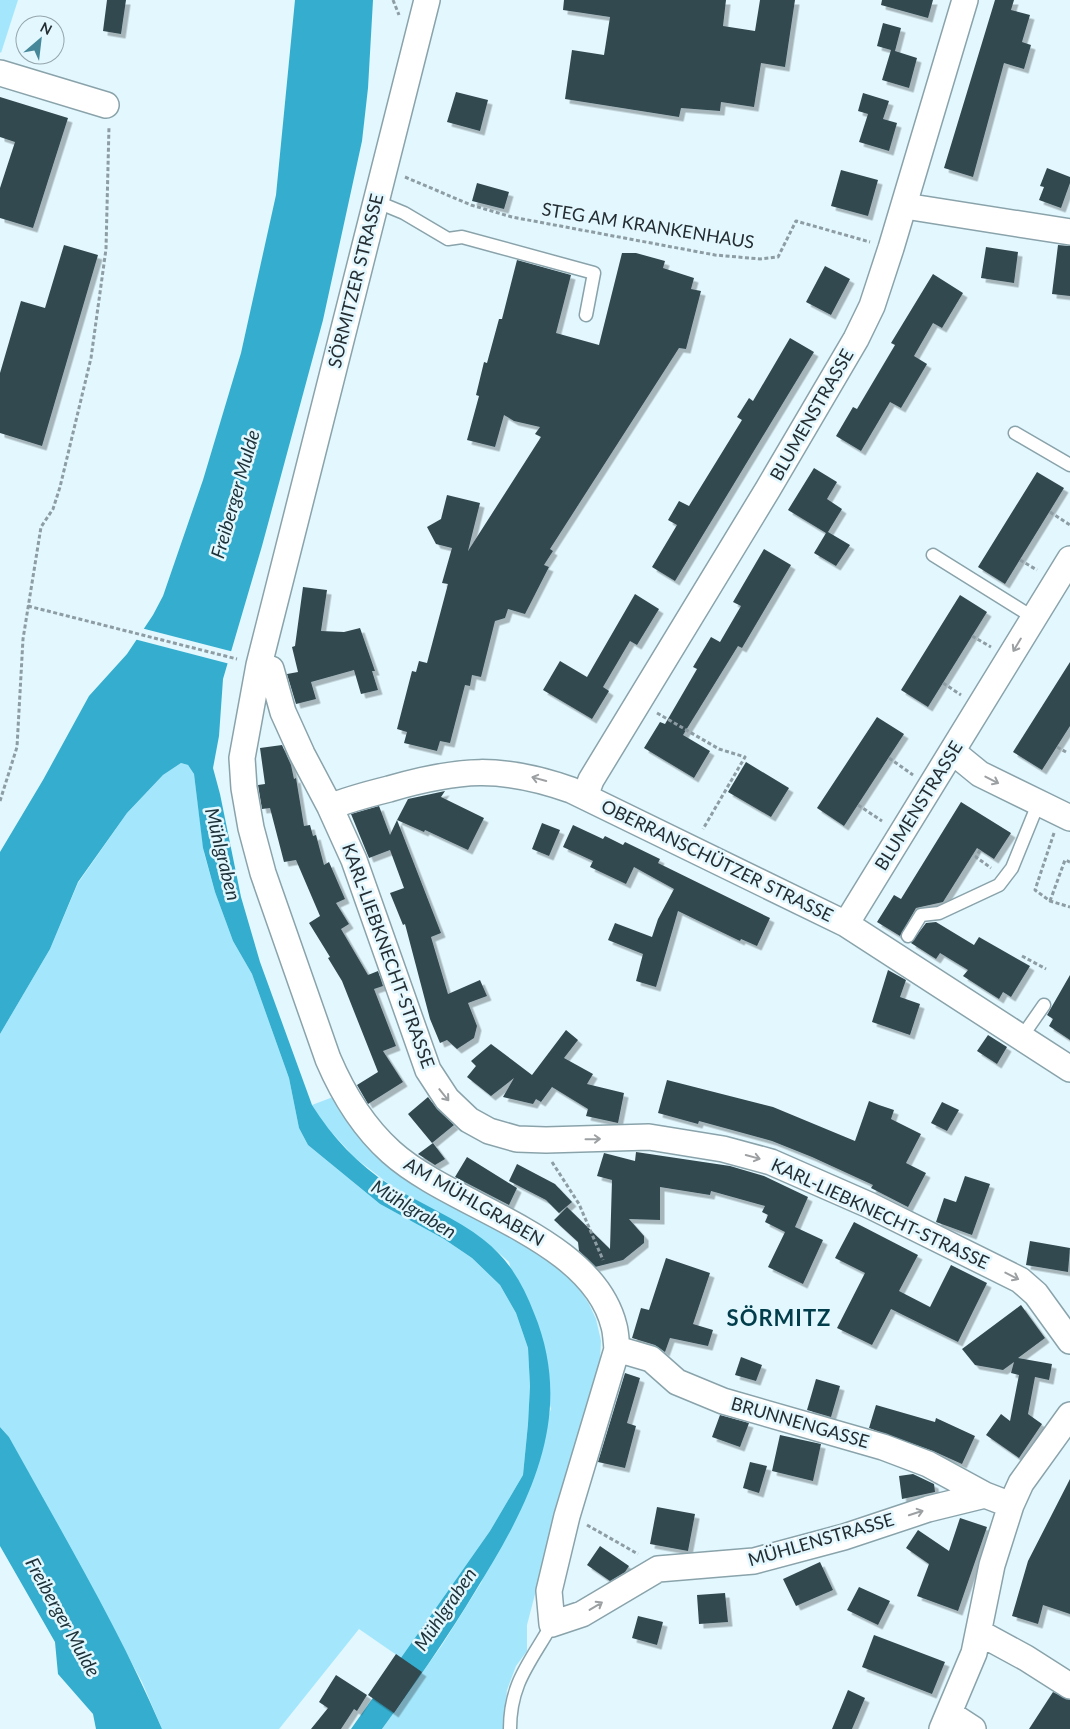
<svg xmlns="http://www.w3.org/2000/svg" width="1070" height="1729" viewBox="0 0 1070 1729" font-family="Lato,sans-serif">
  <defs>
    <filter id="shadow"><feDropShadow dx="4.5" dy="4.5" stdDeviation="0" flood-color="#0004"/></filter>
  </defs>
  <rect width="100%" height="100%" fill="#e2f7fe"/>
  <path fill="#a4e7fd" d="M0,0H18L1,53L0,52Z
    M181,763L188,765L194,774L204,853L215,892L233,941L252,974L289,1078L299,1128L308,1145L380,1204L444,1239L472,1258L500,1285L516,1313L528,1348L530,1386L528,1424L523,1475L490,1531L401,1658L359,1629L279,1729H162L142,1682L9,1437L0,1427V1034L50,949L78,883L127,813L163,775Z
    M333,1097L514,1233L575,1282L589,1304L596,1319L601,1341L600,1361L559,1502L527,1625V1651L516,1666L507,1690L503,1729H382L442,1645L481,1583L551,1409L509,1262L484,1240L389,1184L355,1158L324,1124L312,1105Z"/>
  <path fill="#34adce" d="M295,0H373L368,88L362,141L323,320L262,546L223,679L219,736L213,768L220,794L241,897L260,962L312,1105C332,1137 358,1165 390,1185C421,1204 456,1218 484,1240C509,1260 523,1284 534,1313C576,1415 530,1503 476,1590C447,1638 415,1684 382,1729H351L490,1531L523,1475L528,1424L530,1386L528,1348L516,1313L500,1285L472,1258L444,1239L380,1204L308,1145L299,1128L289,1078L252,974L233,941L215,892L203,848L194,774L188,765L181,763L163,775L127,813L78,882L50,949L0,1034V852L43,780L89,696L127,654L153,615L163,596L203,480L241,353L276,195Z
    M0,1427L9,1437C62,1533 119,1628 162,1729H96L93,1714L58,1674L55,1642L0,1546Z"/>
  <path fill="#e2f7fe" d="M141,628L234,652L230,664L134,639Z"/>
  <path fill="#334950" filter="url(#shadow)" d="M107,0H126L121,34L103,31Z
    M564,0H726L723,26L755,31L760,0H795L785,67L761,63L754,107L721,102L720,111L681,108L679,117L565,99L572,50L604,55L610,17L563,10Z
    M882,0H933L928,18L881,5Z
    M995,0H1014L1011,10L1030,15L1022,42L1031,45L1024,69L1004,63L973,177L944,168Z
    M883,23L901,28L895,51L917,58L909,88L882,80L891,50L877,46Z
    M456,92L488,100L480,131L447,122Z
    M863,93L889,101L883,119L897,123L889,151L859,142L868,114L858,111Z
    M0,97L68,118L33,228L0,218V188L15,142L0,137Z
    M1047,168L1070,177V183L1061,208L1039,200L1044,187L1040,186Z
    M841,170L878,180L868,216L831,206Z
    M477,183L509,192L504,209L472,201Z
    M64,245L98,255L42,446L0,433V373L21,301L45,308Z
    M1058,245L1070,246V296L1052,294Z
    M986,247L1018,252L1014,283L981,278Z
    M622,253H636L665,261L663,268L694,278L691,289L701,291L686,349L679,348L550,549L553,551L544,565L549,567L525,614L508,609L505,618L495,621L481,677L472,675L470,686L465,685L450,743L440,741L437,751L404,743L407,732L397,729L412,671L416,672L419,661L427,663L448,584L442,583L452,548L436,544L427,527L441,519L447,495L480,503L468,551L541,437L535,434L540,427L514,421L504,415L495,447L467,440L479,396L476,395L484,362L487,363L499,319H502L517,260L571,275L556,333L599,345Z
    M825,266L850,279L831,315L806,302Z
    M933,274L963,293L942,328L933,323L914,356L927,364L901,408L890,402L861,451L836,436L853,407L857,409L895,345L891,343Z
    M790,338L814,352L675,581L652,567L677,525L668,520L679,501L689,506L742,420L737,417L749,398L753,401Z
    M814,468L837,482L827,499L842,509L828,532L850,545L836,566L814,553L826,533L788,510Z
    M1037,472L1064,488L1005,584L978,567Z
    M764,549L791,565L742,648L738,646L683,735L710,751L694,778L644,748L660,722L665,724L697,669L693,667L711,637L720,642L741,606L733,602Z
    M303,587L327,590L321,631L344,632L360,628L375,671H372L378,690L361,694L354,670L311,682L316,699L296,704L287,674L298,672L292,647L295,646Z
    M635,594L659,609L637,645L630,641L603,687L609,691L592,719L543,690L560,661L587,677Z
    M960,595L987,612L928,707L901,690Z
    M1070,662V726L1042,770L1013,752Z
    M877,717L904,734L844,826L817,808Z
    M282,745L291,765L294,779L296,778L304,826L310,825L313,836L316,835L324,865L329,862L345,899L336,903L349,924L341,929L368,975L378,971L383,986L374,989L396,1046L383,1051L403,1082L368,1104L357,1085L378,1072L342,981L328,958L330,957L309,923L320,916L296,860L284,862L270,808L262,809L258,785L265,784L260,748Z
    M746,762L789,788L771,817L728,792Z
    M445,791L441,797L484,818L468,850L425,830L424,832L397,820L408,799Z
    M961,802L1011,833L994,859L977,848L943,902L916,908L900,936L877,922L894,895L901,899Z
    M379,806L390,835L397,820L441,933L431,937L448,994L480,980L487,996L468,1003L477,1026L474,1038L457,1049L447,1040L440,1043L430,1019L405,924L403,925L390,893L404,888L390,850L369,858L351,814Z
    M542,823L560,830L549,856L532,849Z
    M573,825L603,839L605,836L623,845L625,842L660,859L658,863L770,918L757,946L741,939L740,941L678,911L656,987L636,981L643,954L608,940L615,923L652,937L658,919L674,889L634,867L626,884L590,867L593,861L563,847Z
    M936,922L974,945L979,937L1030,966L1011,997L1003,992L999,999L963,976L968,970L940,953L936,959L911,943L926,923Z
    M888,970L906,980L900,997L920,1004L910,1035L872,1022Z
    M1070,975V1040L1049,1026L1053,1019L1047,1015Z
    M566,1030L578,1040L564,1058L593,1074L587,1084L624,1093L618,1123L586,1116L588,1109L552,1087L541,1102L536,1099L533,1104L503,1097L514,1078L491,1096L467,1077L476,1066L471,1061L491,1044L532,1075Z
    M988,1035L1007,1047L997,1064L977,1051Z
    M667,1080L773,1107L855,1141L869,1101L879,1105L894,1110L891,1119L921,1134L906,1163L926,1173L908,1207L871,1188L873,1185L812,1157L772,1141L699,1121L698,1124L658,1113Z
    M428,1097L437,1109L454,1125L432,1143L408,1114Z
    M942,1102L959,1110L947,1131L931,1123Z
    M433,1143L445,1159L435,1165L418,1154Z
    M636,1152L730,1166L764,1176L808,1197L795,1227L823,1240L803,1284L768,1267L785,1232L765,1222L768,1215L762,1212L765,1206L711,1191L710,1195L660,1187V1220L629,1219L644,1236V1243L623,1260L595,1267L579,1251L578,1242L554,1220L567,1207L610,1249L612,1180L597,1176L604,1153L635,1161Z
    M467,1157L517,1188L509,1205L455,1177Z
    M517,1164L555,1184L572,1202L559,1213L546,1200L509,1181Z
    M965,1176L990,1184L972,1235L936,1222L944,1198L956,1202Z
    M854,1222L918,1255L899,1291L930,1307L951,1265L987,1283L958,1342L891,1309L872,1345L837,1328L865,1273L835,1258Z
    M1030,1241L1070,1248L1068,1272L1026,1265Z
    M666,1258L710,1273L693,1324L713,1330L708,1346L670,1338L665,1352L655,1345L632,1338L641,1308L649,1310Z
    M1021,1305L1045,1338L1018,1358L1052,1364L1049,1380L1035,1377L1028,1414L1042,1424L1019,1458L986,1435L1001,1414L1010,1421L1019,1375L1011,1373L1014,1362L1003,1370L975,1365L962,1349Z
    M741,1357L762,1365L756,1381L735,1375Z
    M625,1373L640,1378L627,1423L636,1426L625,1468L598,1462Z
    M816,1379L840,1386L831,1417L807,1410Z
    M876,1405L935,1422L936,1418L975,1436L962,1464L933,1451L869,1428Z
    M720,1415L749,1423L740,1447L712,1437Z
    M780,1435L821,1444L813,1481L772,1471Z
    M750,1462L767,1466L759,1493L743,1488Z
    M913,1474L934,1484L935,1492L902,1499L899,1476Z
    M1070,1479V1614L1043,1605L1038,1624L1012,1616L1028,1561Z
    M657,1507L695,1514L688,1551L650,1544Z
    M960,1518L987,1527L958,1611L917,1596L929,1564L906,1548L918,1530L949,1551Z
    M600,1546L629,1566L625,1572L610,1581L587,1565Z
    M820,1562L833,1590L796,1606L783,1579Z
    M859,1587L890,1601L878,1625L847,1610Z
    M725,1593L728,1622L699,1624L697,1595Z
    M638,1616L663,1622L657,1645L632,1638Z
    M874,1635L945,1662L932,1694L862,1667Z
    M396,1654L422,1672L394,1713L368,1695Z
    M336,1675L367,1695L357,1711L354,1709L341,1729H311L328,1708L319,1702Z
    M848,1690L865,1698L852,1729H832Z
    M1053,1692L1070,1700V1729H1029Z"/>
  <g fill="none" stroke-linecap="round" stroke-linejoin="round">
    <defs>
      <path id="service" d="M375,201L404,213L448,239L462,237L594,273L586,315
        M1015,433L1070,465
        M933,555L1034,618
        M908,936L921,915L939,913L999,885L1012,868L1038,804
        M1021,1038L1044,1005
        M510,1729C510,1683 530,1663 552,1624"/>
      <path id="minor" d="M427,0L259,665L242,758L244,788L251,828L263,873L328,1059C343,1094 362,1126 391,1152C453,1208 592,1237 614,1326C616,1333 616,1341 617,1349L567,1516L549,1591L552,1624L582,1614L658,1569L754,1561L844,1537L928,1509L985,1495
        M0,73L106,105
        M905,206L1070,232
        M259,665L271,669L283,712L302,754L330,807L354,860L428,1070L447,1099L469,1120L489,1131L517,1139L546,1140L649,1137L723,1149L771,1162L869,1205L1020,1280L1036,1294L1070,1341
        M953,752L980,774L1070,818
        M585,796L591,780L768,489L856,339L872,306L891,248L965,0
        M330,807C349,799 369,794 389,789C458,769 501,765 571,790L846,924L1070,1069
        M846,924L1070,559
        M617,1349L651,1359L677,1382L723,1401L883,1447L928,1464L985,1495L1011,1505
        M980,1633L1026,1658L1070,1686
        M950,1714L973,1729
        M942,1729L974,1653L992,1565L1011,1505L1021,1483L1070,1415"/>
    </defs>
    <use href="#service" stroke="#8aa3ab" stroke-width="15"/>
    <use href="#minor" stroke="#8aa3ab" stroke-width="28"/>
    <path stroke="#8e9da3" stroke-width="3" stroke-dasharray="4 2.5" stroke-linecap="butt" d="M393,0L399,15
      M405,177L471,205L512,217L715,255L760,259L778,257L796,221L870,242
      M1050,512L1070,525
      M1020,560L1037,570
      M28,606L237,659
      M972,636L991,647
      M943,683L961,695
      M657,713L719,749L745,757L703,829
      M1057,747L1066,752
      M889,758L913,775
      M0,801L17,747L23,639L41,527L53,509L60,487L91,358L106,249L109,126
      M858,805L882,821
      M1054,833L1035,890L1050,901L1070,907
      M980,850L976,857L991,868
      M1050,901L1065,860L1070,862
      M1022,956L1046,969
      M552,1162L579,1204L603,1260
      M587,1525L638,1554"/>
    <use href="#service" stroke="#fff" stroke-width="12"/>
    <use href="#minor" stroke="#fff" stroke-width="25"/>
  </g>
  <defs><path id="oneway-shaft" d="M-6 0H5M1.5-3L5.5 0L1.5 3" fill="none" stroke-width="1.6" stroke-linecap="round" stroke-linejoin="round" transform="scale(1.25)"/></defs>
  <g stroke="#9ca0a2">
    <use href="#oneway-shaft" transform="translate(1017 645) rotate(121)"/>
    <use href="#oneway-shaft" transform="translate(539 779) rotate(-165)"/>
    <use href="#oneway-shaft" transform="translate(992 780) rotate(27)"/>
    <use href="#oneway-shaft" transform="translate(444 1095) rotate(51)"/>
    <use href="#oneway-shaft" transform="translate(593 1139) rotate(-1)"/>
    <use href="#oneway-shaft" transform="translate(753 1157) rotate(15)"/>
    <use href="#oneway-shaft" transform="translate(1012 1276) rotate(27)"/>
    <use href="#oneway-shaft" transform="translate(916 1513) rotate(-18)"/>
    <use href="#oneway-shaft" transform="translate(596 1606) rotate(-31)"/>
  </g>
  <g text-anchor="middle" stroke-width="5" stroke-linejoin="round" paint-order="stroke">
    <g font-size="18" fill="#242d31" stroke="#e2f7fe">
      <text transform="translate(648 226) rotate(9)" y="6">STEG AM KRANKENHAUS</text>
      <text transform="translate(356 281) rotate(-76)" y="6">SÖRMITZER STRASSE</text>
      <text transform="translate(812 415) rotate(-60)" y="6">BLUMENSTRASSE</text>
      <text transform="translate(919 806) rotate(-58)" y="6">BLUMENSTRASSE</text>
      <text transform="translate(717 861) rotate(26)" y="6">OBERRANSCHÜTZER STRASSE</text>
      <text transform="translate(388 956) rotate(70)" y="6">KARL-LIEBKNECHT-STRASSE</text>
      <text transform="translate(474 1202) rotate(30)" y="6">AM MÜHLGRABEN</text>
      <text transform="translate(880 1214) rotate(25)" y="6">KARL-LIEBKNECHT-STRASSE</text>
      <text transform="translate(800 1423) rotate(16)" y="6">BRUNNENGASSE</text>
      <text transform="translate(821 1540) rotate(-16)" y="6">MÜHLENSTRASSE</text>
    </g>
    <g font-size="19" font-style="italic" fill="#1d3138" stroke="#e2f7fe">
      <text transform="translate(235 494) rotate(-74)" y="7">Freiberger Mulde</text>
      <text transform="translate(223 854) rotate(76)" y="7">Mühlgraben</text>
      <text transform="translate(414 1209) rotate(31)" y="7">Mühlgraben</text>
      <text transform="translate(445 1609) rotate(-56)" y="7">Mühlgraben</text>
      <text transform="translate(63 1617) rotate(61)" y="7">Freiberger Mulde</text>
    </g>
    <g font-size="22" font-weight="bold" letter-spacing="1" fill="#013d4b" stroke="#e2f7fe">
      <text x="779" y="1326">SÖRMITZ</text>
    </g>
  </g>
  <g transform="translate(40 40) rotate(28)"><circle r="24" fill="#e2f7fe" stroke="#96a6ac"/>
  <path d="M0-4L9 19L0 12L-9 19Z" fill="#47879a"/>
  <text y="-8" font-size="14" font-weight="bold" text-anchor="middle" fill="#242d31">N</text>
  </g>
</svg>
